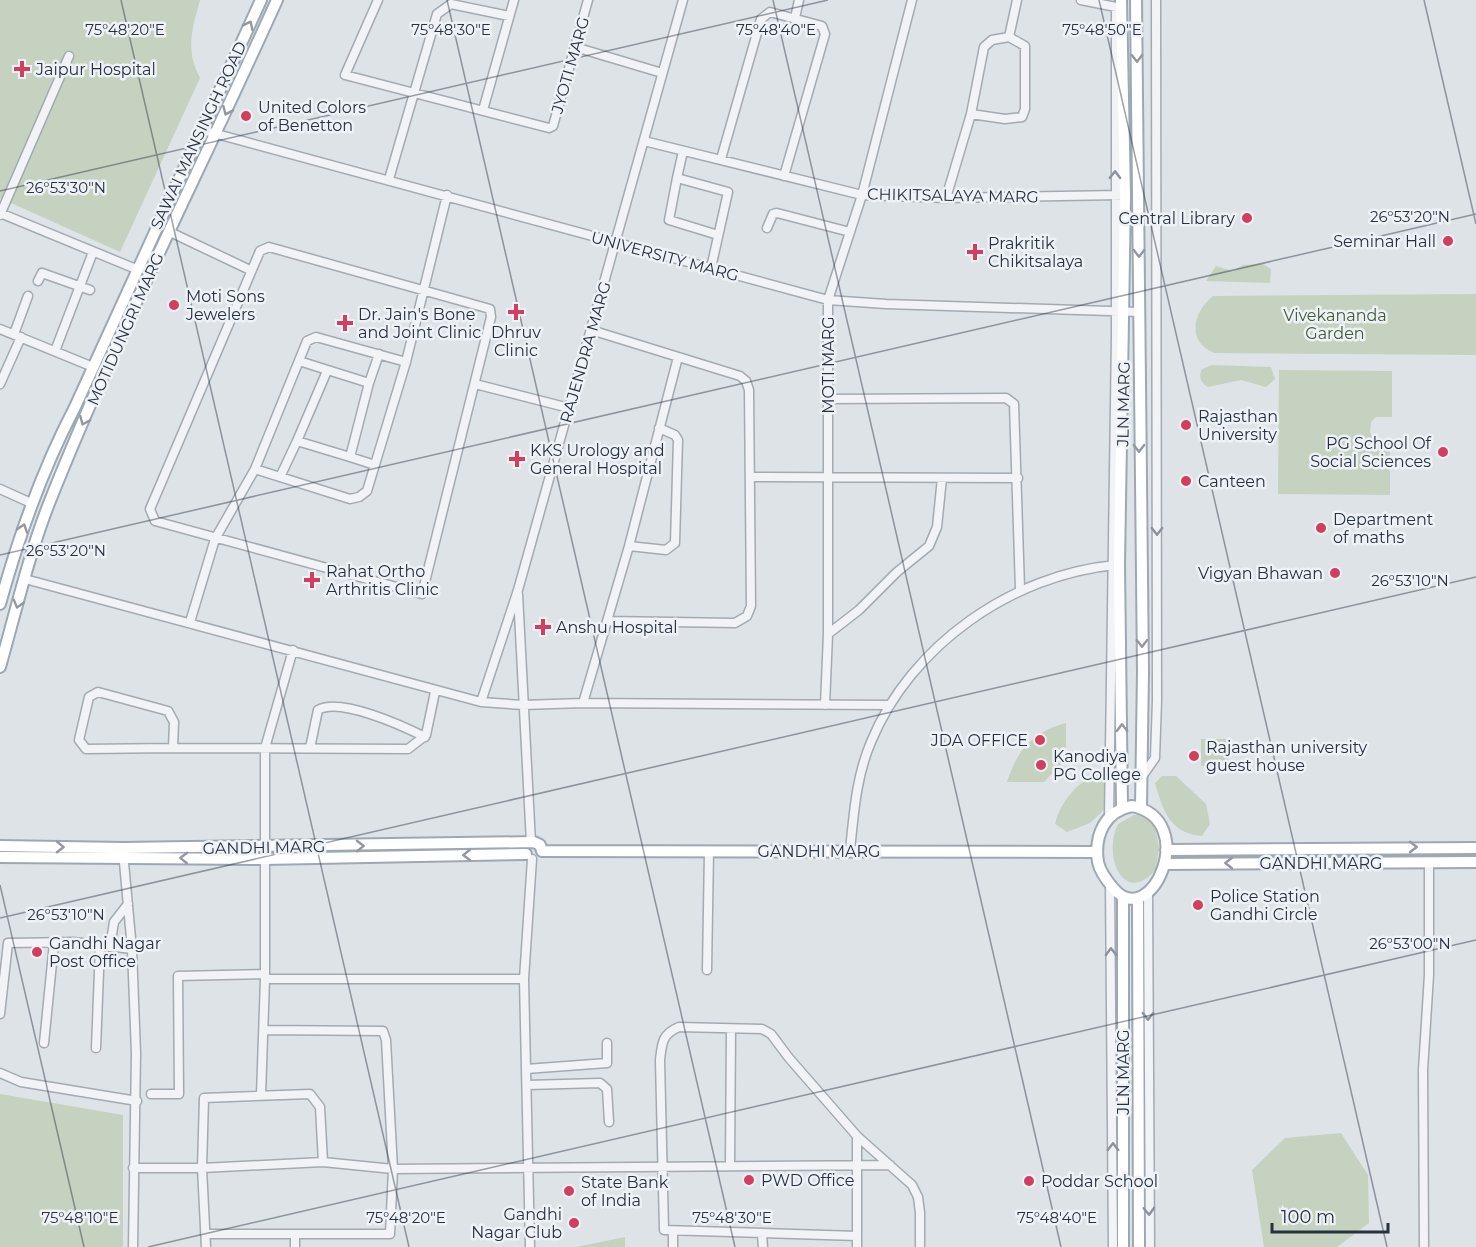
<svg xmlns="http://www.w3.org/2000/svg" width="1476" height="1247" viewBox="0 0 1476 1247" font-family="Montserrat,sans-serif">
  <rect width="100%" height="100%" fill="#dee3e8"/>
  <path fill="#c5d2bf" d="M0,0H200C192,31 185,48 200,78L120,252L0,198Z
    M1263,264L1271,269L1270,283L1206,281L1216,266L1233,271L1243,265Z
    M1476,294V355L1214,353C1186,341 1193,312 1213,296Z
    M1212,365L1271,367L1275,379L1266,387L1241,380L1208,387C1201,383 1198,377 1202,369Z
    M1279,370L1392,371V417H1376L1371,422L1370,432L1374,441H1390V495L1278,494Z
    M1066,723V759L1044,782H1007C1017,750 1033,732 1066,723Z
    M1201,739H1228V766H1201Z
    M1107,771L1106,808L1090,823L1067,832L1055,824C1061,799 1082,776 1107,771Z
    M1162,776H1176L1206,804L1210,824L1202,836C1170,833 1163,811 1155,783Z
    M1134,815H1142L1155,826L1159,848L1156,869C1124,908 1102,855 1118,824Z
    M0,1094L123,1115V1247H0Z
    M1341,1133L1368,1175L1369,1223L1337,1247H1264L1252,1170L1285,1138Z
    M625,1237V1247H576Z"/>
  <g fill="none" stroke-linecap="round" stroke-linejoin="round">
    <defs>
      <path id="minor" d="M378,0L345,75L549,128L553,126L588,0
        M1081,0L1116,7V335L1109,817
        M795,18L799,0
        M1009,37L1017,0
        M575,47L662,73
        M483,110L514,0
        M202,130L828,300L886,304L1140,312
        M644,141L862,195L946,198L1120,195
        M721,159L761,19L770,12L822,26L825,34L784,176
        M677,178L683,151
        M389,179L437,14L451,4L509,16
        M946,198L971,114L984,47L992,40L1009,37L1025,46V109L1022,117L1005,119L971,114
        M0,213L136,269
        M0,215L69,56
        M767,228L773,214L777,213L850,232
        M170,232L250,270
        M269,247L490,309L491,317L422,594L155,521L150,509L260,251Z
        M711,268L728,192L677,178L669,220L718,235
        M38,281L42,273L90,290
        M0,329L93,367
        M591,330L740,376L746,381L749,390L751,606L747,616L735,623L608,621
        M14,334L28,296
        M55,351L93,252
        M299,361L369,383L350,457L375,465
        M369,383L379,354
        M0,384L21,337
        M475,384L569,408
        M829,399L1006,398L1014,404L1020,589
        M297,441L327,371
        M255,469L350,499L359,497L367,491L406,362L447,195
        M280,477L297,441L350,457
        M750,477L1018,478
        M0,489L31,503
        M629,546L666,550L675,543L678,440L675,435L659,428
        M25,579L481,702L523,705L583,703L890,705
        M518,594L531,843
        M190,622L215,539L255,469L307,341L316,337L406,362
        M828,634L859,610L897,572L929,546L937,527L942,478
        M481,702L518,590L683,0
        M583,703L629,546L678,357
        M825,705L828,634V300L862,195L912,0
        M173,748L86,749L79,740L89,697L98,692L168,711L174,722L173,748L408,749L426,735L435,692
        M310,748L318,710C340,697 403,726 425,737
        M1141,778L1155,758L1157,701L1156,0
        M850,850C854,813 856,777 871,742C911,645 1012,575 1115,565
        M123,852L132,949L136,1053L133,1247
        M1110,885L1113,1247
        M1148,894L1150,1247
        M110,947L114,922L128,904
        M707,970L709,851
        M265,979H524
        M0,1014L8,943L74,942L132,949
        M44,1043L54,943
        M96,1048L100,946
        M526,1069L607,1063V1043
        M0,1073L21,1082L137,1101
        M527,1085L600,1083L607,1089L609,1122
        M151,1094H179L178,976L265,974
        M261,1095L265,979V748L293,650
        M857,1136V1247
        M730,1164L731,1029
        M133,1168H202L323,1162L393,1169L890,1165
        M205,1234H390L393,1169L386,1040L383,1031L264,1030
        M295,1235V1247
        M762,1235L763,1247
        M857,1236L664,1230L660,1060C662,1043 662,1034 679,1027L762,1029L771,1034L789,1058L857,1136L912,1185L918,1197L920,1213V1247
        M206,1247L202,1168L204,1098L310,1094L320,1107L323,1162
        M530,1247L524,979L532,859
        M673,1247V1232
        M1424,1247L1423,1070L1429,975V862"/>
      <path id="major" d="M1121,0L1125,195L1119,565L1122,808
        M1136,0L1143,671L1141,807
        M0,604C19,535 42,470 75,407L261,0
        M0,667C15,614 28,558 48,506C116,334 201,169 277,0
        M1132,806C1201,820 1151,932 1114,889C1107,881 1100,872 1098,862C1094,835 1105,811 1132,806Z
        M0,846L123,848L534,842L540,845L542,851
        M1166,850L1476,848
        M542,851L1097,852
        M0,857L264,859L526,854
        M1165,864L1476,862
        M1138,898L1139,1247
        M1123,1247V897"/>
    </defs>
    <use href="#minor" stroke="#a3aab2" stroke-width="11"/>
    <use href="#major" stroke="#9da8b4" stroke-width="14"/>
    <use href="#minor" stroke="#f1f3f6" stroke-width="8"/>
    <use href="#major" stroke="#fff" stroke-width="10"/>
  </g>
  <defs><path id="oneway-chevron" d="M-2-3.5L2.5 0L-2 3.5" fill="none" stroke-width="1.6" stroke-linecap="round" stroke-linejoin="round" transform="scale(1.5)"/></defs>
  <g stroke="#9398a0">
    <use href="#oneway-chevron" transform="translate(249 25) rotate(-64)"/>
    <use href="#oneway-chevron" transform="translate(1137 58) rotate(89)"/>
    <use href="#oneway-chevron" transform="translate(227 111) rotate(114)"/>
    <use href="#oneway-chevron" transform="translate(1139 253) rotate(90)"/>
    <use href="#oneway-chevron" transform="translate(84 421) rotate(113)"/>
    <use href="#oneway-chevron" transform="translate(1139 448) rotate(90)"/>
    <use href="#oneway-chevron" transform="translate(23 528) rotate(-71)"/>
    <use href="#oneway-chevron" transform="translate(18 604) rotate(106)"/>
    <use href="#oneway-chevron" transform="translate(1142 643) rotate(89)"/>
    <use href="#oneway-chevron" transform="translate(1122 728) rotate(-91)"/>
    <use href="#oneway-chevron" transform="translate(360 846) rotate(-1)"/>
    <use href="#oneway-chevron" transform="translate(60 847) rotate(1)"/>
    <use href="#oneway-chevron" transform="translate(1413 847)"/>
    <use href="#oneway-chevron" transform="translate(467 855) rotate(179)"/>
    <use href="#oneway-chevron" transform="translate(184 858) rotate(-179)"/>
    <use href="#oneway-chevron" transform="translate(1229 863) rotate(180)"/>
  </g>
  <g stroke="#8c929b">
    <use href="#oneway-chevron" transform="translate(1115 175) rotate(-89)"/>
    <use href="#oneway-chevron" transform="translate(1157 531) rotate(90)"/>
    <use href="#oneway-chevron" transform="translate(1111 952) rotate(-91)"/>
    <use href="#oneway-chevron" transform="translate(1148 1016) rotate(90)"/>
    <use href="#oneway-chevron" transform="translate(1113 1147) rotate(-90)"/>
    <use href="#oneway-chevron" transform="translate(1149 1211) rotate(88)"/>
  </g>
  <path fill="none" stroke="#273140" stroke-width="1.5" stroke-opacity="0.45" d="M121,0L409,1247M447,0L735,1247M773,0L1061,1247M1099,0L1387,1247M1424,0L1476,224M0,191L828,0M0,555L1476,214M0,885L84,1247M0,918L1476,577M148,1247L1476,940"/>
  <g fill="#d23f5e" stroke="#eef2f6" stroke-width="2">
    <path d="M19 60h6v6h6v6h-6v6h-6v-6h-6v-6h6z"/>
    <circle cx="246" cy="116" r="6"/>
    <circle cx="1247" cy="218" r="6"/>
    <circle cx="1448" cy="241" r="6"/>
    <path d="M972 243h6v6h6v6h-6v6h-6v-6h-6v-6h6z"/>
    <circle cx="174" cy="305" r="6"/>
    <path d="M513 303h6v6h6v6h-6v6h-6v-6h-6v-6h6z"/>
    <path d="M342 314h6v6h6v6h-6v6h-6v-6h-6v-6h6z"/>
    <circle cx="1186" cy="425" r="6"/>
    <circle cx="1443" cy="452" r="6"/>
    <path d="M514 450h6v6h6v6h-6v6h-6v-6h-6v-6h6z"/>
    <circle cx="1186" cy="481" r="6"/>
    <circle cx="1321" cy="528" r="6"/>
    <circle cx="1335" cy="573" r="6"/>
    <path d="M309 571h6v6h6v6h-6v6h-6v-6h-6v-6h6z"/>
    <path d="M540 618h6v6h6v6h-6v6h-6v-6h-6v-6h6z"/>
    <circle cx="1040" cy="740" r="6"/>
    <circle cx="1194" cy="756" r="6"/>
    <circle cx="1041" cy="765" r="6"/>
    <circle cx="1198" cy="905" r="6"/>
    <circle cx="37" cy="952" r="6"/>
    <circle cx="749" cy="1180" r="6"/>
    <circle cx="1029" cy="1181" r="6"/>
    <circle cx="569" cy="1191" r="6"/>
    <circle cx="574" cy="1223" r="6"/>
  </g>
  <g text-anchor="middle" stroke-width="5" stroke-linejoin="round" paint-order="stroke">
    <g font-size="16" fill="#273140" stroke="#eef2f6">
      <text transform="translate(570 65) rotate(-74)" y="6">JYOTI MARG</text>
      <text transform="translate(198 135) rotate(-65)" y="6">SAWAI MANSINGH ROAD</text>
      <text transform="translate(953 195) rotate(1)" y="6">CHIKITSALAYA MARG</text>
      <text transform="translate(665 256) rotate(15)" y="6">UNIVERSITY MARG</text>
      <text transform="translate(125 329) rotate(-66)" y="6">MOTIDUNGRI MARG</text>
      <text transform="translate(585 352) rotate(-74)" y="6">RAJENDRA MARG</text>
      <text transform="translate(828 365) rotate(-90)" y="6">MOTI MARG</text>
      <text transform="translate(1123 404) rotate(-89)" y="6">JLN MARG</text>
      <text transform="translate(264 847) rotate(-1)" y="6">GANDHI MARG</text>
      <text x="819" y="857">GANDHI MARG</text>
      <text x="1321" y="869">GANDHI MARG</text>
      <text transform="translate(1123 1072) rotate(-90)" y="6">JLN MARG</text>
    </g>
    <g font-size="16" fill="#273140" stroke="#eef2f6" text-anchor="start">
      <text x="36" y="75">Jaipur Hospital</text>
      <text x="258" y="113">United Colors<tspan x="258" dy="18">of Benetton</tspan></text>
      <text x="1235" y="224" text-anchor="end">Central Library</text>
      <text x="1436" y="247" text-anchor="end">Seminar Hall</text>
      <text x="988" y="249">Prakritik<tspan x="988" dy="18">Chikitsalaya</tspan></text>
      <text x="186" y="302">Moti Sons<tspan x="186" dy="18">Jewelers</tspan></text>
      <text x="358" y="320">Dr. Jain's Bone<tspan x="358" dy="18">and Joint Clinic</tspan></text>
      <text x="516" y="338" text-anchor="middle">Dhruv<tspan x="516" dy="18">Clinic</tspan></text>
      <text x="1198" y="422">Rajasthan<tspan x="1198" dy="18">University</tspan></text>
      <text x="1431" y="449" text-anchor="end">PG School Of<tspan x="1431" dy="18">Social Sciences</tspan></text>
      <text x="530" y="456">KKS Urology and<tspan x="530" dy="18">General Hospital</tspan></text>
      <text x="1198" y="487">Canteen</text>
      <text x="1333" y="525">Department<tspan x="1333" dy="18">of maths</tspan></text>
      <text x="326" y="577">Rahat Ortho<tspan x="326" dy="18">Arthritis Clinic</tspan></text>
      <text x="1323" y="579" text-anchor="end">Vigyan Bhawan</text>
      <text x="556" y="633">Anshu Hospital</text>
      <text x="1028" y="746" text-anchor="end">JDA OFFICE</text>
      <text x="1206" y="753">Rajasthan university<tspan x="1206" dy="18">guest house</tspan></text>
      <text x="1053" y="762">Kanodiya<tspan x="1053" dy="18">PG College</tspan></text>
      <text x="1210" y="902">Police Station<tspan x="1210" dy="18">Gandhi Circle</tspan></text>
      <text x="49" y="949">Gandhi Nagar<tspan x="49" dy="18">Post Office</tspan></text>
      <text x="761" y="1186">PWD Office</text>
      <text x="1041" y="1187">Poddar School</text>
      <text x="581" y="1188">State Bank<tspan x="581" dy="18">of India</tspan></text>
      <text x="562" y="1220" text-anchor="end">Gandhi<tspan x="562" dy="18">Nagar Club</tspan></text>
    </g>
    <g font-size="16" fill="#3e5c34" stroke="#eef2f6">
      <text x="1335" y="321">Vivekananda<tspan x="1335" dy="18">Garden</tspan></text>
    </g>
  </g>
  <g font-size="15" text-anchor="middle" fill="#273140" stroke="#eef2f6" stroke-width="5" stroke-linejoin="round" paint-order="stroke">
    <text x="125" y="35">75°48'20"E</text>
    <text x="451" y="35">75°48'30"E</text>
    <text x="776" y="35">75°48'40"E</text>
    <text x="1102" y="35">75°48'50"E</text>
    <text x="66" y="193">26°53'30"N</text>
    <text x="1410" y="222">26°53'20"N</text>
    <text x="66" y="556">26°53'20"N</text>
    <text x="1410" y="586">26°53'10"N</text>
    <text x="66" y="920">26°53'10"N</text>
    <text x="1410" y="949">26°53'00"N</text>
    <text x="80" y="1223">75°48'10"E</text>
    <text x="406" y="1223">75°48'20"E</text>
    <text x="732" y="1223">75°48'30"E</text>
    <text x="1057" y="1223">75°48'40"E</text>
  </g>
  <path d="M1272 1223v9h116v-9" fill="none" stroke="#273140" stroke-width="3"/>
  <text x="1281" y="1223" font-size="18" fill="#273140" stroke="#eef2f6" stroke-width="4.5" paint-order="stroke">100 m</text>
</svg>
